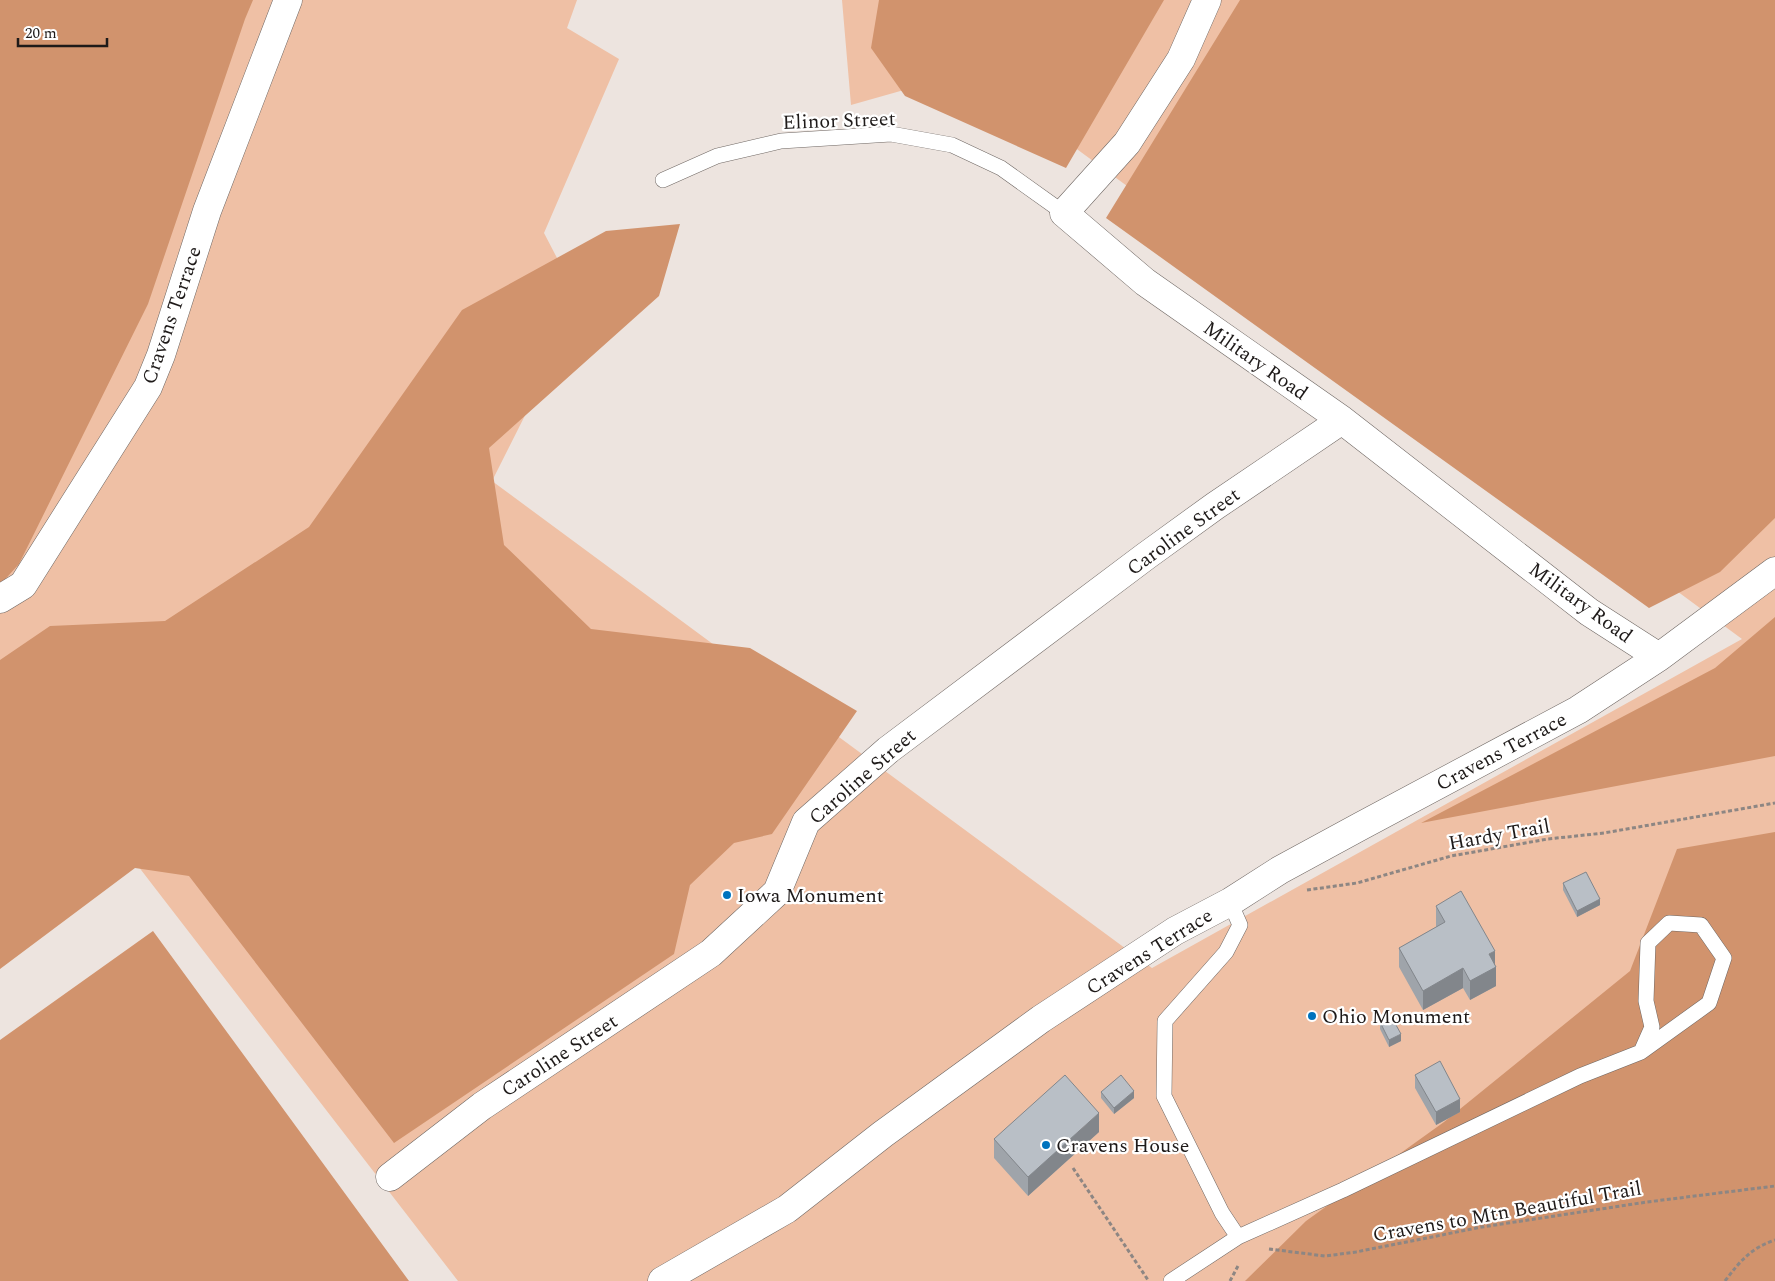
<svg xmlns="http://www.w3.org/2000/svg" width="1775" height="1281" viewBox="0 0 1775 1281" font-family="Spectral,serif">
  <rect width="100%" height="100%" fill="#ede4df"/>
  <path fill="#efc0a5" d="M0,0H577L567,28L619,59L544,233L581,304L492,481L1152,968L1742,639L971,71L851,105L842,0H1711L1775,43V1281H458L0,687Z"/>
  <path fill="#d1936d" d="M0,0H253L245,19L148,304L19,564L0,585Z
    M879,0H1164L1066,168L905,96L871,48Z
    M1240,0H1775V518L1720,572L1649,608L1106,218Z
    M680,224L659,296L489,448L504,545L591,629L750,648L857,711L772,834L734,843L690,885L674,954L394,1143L189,876L135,868L0,969V660L50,626L165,621L309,527L462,310L606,231Z
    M1775,617V756L1421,823L1715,668Z
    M1775,832V1281H1245L1306,1221L1444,1122L1630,971L1677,849Z
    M153,931L409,1281H0V1040Z"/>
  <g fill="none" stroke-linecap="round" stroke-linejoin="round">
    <defs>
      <path id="lane" d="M663,180L717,156L781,141L891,134L952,145L1001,168L1064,213
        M1238,1237L1343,1190L1580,1076L1641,1052L1709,1003L1724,958L1701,925L1669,923L1648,943L1646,1001L1652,1027L1641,1052
        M1171,1281L1238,1237L1222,1213L1164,1096L1165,1021L1226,952L1240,925L1230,902"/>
      <path id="street" d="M1207,0L1181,59L1127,143L1064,213L1145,282L1342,420L1589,612L1659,657
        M0,599L23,585L148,387L161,355L207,211L288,0
        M390,1177L482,1106L711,953L777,892L806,822L888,750L1146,556L1215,506L1342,420
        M662,1281L787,1209L883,1134L1041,1019L1175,931L1230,902L1280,870L1361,826L1578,710L1659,657L1775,571"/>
    </defs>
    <use href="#lane" stroke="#6f6763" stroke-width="16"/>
    <use href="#street" stroke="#6f6763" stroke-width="29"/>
    <path stroke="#8d8683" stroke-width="3" stroke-dasharray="4 2.5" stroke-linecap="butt" d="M1307,890L1357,883L1451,856L1548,839L1604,833L1775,803
      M1073,1168L1148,1280
      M1269,1249L1325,1256L1356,1252L1482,1227L1647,1202L1775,1186
      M1230,1281L1239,1264
      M1725,1281C1740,1261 1751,1248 1775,1240"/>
    <use href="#lane" stroke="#fff" stroke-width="15"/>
    <use href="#street" stroke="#fff" stroke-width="28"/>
  </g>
  <path fill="#9fa4aa" d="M1563,883L1600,905L1577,917L1563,890Z
    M1436,906L1495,964L1496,986L1470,1000L1463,988L1423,1010L1399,967V948L1436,927Z
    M1380,1022L1401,1041L1389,1047L1380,1029Z
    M1415,1075L1460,1112L1436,1125L1415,1088Z
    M1101,1092L1134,1098L1114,1114L1101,1098Z
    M1099,1132L1028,1196L994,1158V1139Z"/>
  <path fill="#82868b" d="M1600,899V905L1577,917V911Z
    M1495,951V967H1496V986L1470,1000V981L1489,954Z
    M1463,968V988L1423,1010V991Z
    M1401,1034V1041L1389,1047V1040Z
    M1134,1091V1098L1114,1114V1108Z
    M1460,1099V1112L1436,1125V1112Z
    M1099,1113V1132L1028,1196V1177Z"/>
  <path fill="#b9bfc6" stroke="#82868b" d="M1586,872L1600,899L1577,911L1563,883Z
    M1461,891L1495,951L1489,954L1496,967L1470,981L1463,968L1423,991L1399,948L1445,922L1436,906Z
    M1391,1016L1401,1034L1389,1040L1380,1022Z
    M1440,1061L1460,1099L1436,1112L1415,1075Z
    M1065,1075L1099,1113L1028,1177L994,1139Z
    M1121,1075L1134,1091L1114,1108L1101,1092Z"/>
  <g fill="#0073be" stroke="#fff" stroke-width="2">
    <circle cx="727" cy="895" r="5"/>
    <circle cx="1312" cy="1016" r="5"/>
    <circle cx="1046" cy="1145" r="5"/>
  </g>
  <g text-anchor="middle" stroke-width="4.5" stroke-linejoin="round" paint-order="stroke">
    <g font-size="20" fill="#1e1a19" stroke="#fff">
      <text transform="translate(839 120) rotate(-2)" y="7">Elinor Street</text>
      <text transform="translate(171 315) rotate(-71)" y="7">Cravens Terrace</text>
      <text transform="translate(1256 360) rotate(35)" y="7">Military Road</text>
      <text transform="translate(1183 531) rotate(-36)" y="7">Caroline Street</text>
      <text transform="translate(1581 602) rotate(36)" y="7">Military Road</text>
      <text transform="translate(1501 751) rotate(-28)" y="7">Cravens Terrace</text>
      <text transform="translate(862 776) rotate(-41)" y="7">Caroline Street</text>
      <text transform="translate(1499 834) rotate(-10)" y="7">Hardy Trail</text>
      <text transform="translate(1149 951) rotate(-32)" y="7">Cravens Terrace</text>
      <text transform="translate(559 1055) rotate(-33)" y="7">Caroline Street</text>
      <text transform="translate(1507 1211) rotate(-10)" y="7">Cravens to Mtn Beautiful Trail</text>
    </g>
    <g font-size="20" fill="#1e1a19" stroke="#fff" text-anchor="start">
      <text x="737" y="902">Iowa Monument</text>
      <text x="1322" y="1023">Ohio Monument</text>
      <text x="1056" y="1152">Cravens House</text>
    </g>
  </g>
  <path d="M18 38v8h89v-8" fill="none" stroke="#1e1a19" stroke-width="2.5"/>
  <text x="25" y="38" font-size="15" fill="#1e1a19" stroke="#ffffff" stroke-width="4" paint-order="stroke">20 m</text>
</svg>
